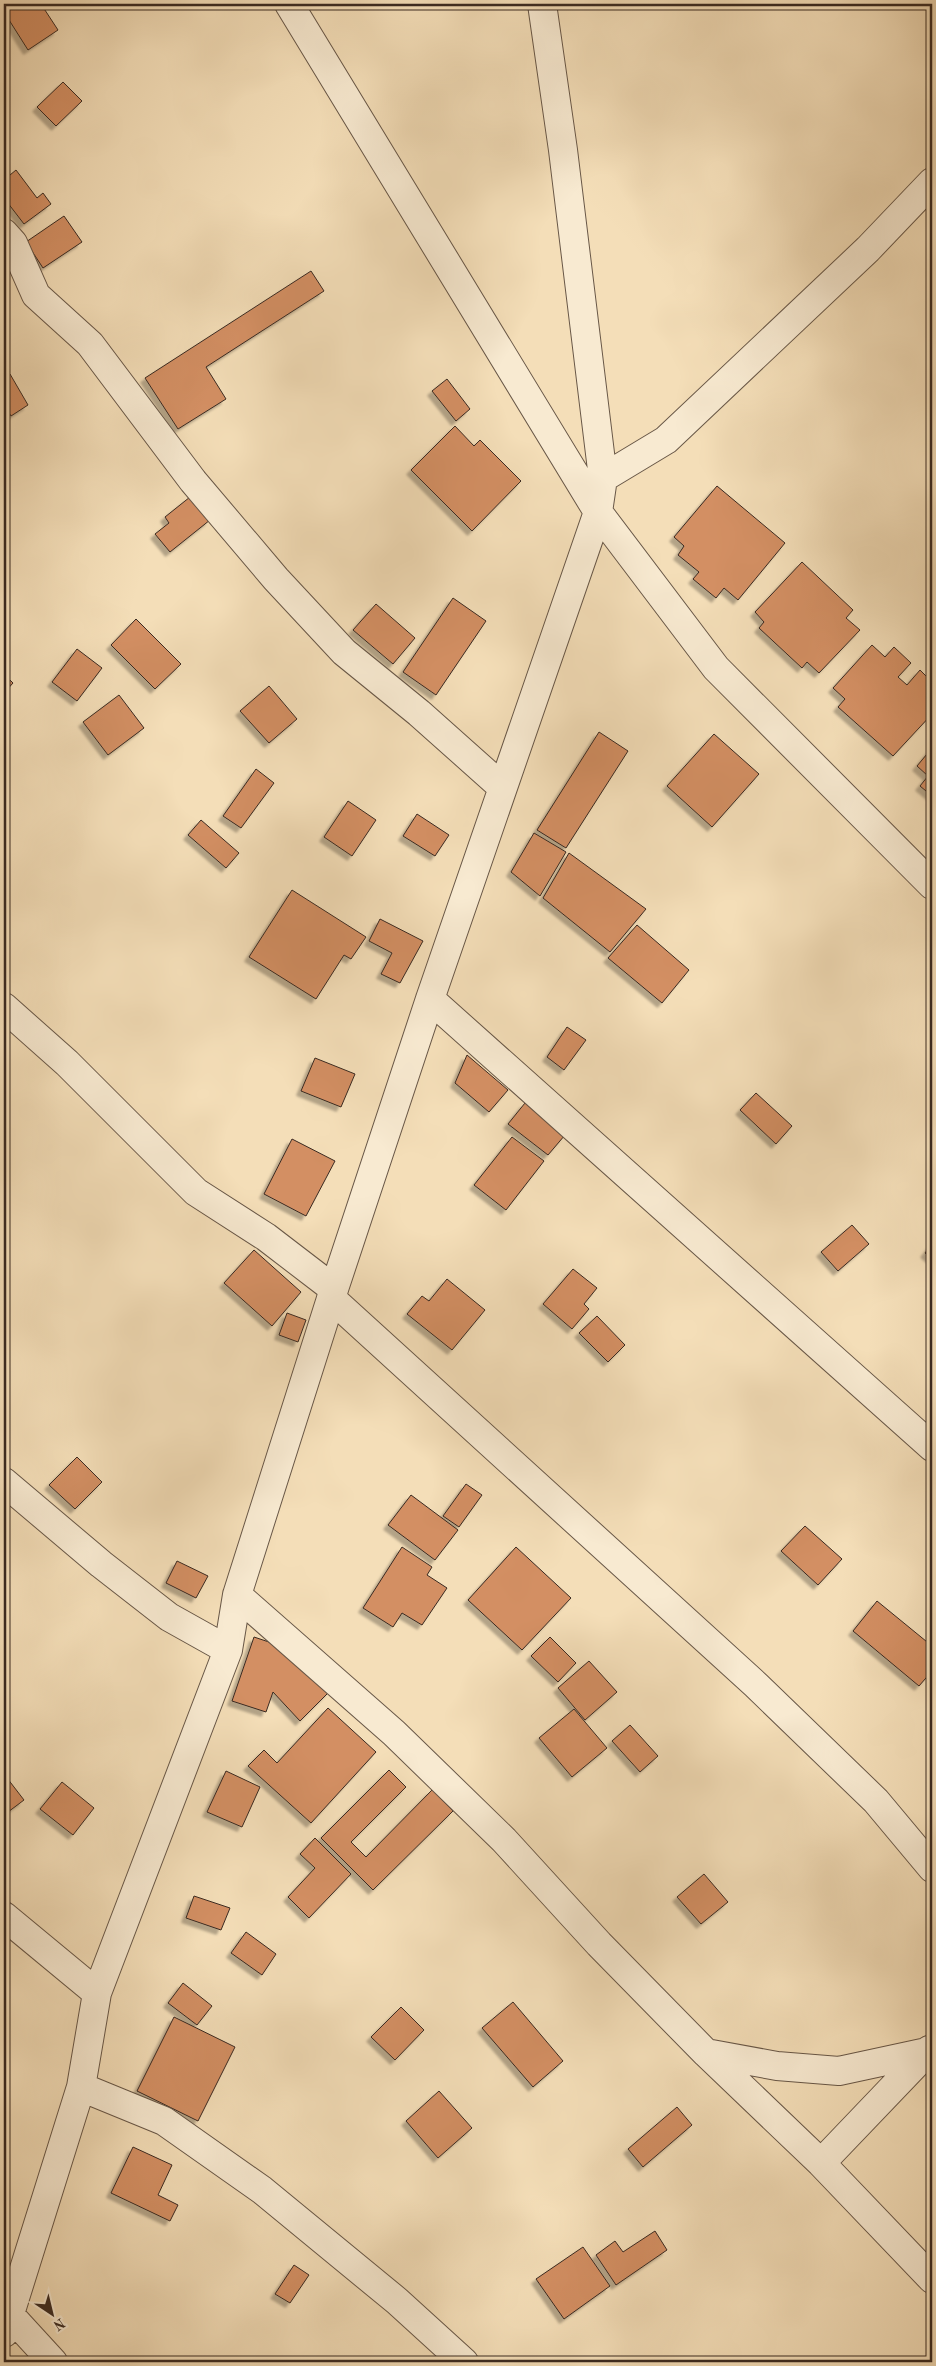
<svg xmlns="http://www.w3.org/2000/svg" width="936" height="2366" font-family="'Old Standard TT',serif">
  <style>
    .building { fill: #d38f64; stroke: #3a2a21; filter: url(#shadow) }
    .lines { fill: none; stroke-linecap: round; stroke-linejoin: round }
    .street-casing { stroke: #685747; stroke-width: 30 }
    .street { stroke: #f8ead1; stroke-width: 28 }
  </style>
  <defs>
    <filter id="shadow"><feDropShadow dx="-4.5" dy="4.5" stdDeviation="1" flood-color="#0004"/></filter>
  </defs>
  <rect width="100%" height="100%" fill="#f4deb8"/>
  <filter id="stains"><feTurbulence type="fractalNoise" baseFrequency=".004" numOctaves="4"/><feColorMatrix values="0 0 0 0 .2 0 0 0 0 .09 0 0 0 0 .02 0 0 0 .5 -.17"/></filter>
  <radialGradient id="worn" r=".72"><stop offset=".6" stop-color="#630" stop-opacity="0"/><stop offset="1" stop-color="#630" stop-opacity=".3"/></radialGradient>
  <path class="building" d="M8 4H41L58 30 28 50 4 12V6Z
    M63 82 82 101 56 126 37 107Z
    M16 170 37 198 43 193 51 204 24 224 4 198V180Z
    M64 216 82 242 43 268 26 242Z
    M311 271 324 291 206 367 226 399 178 429 145 378Z
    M10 374 28 405 11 416 4 404V378Z
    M447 379 470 409 456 421 432 391Z
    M455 426 474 446 480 440 521 481 472 531 411 470Z
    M717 486 785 543 738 600 724 588 716 598 693 579 699 572 678 555 684 546 674 537Z
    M190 497 210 520 170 552 155 534 169 523 165 517Z
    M802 562 853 610 846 618 860 630 819 673 807 662 802 668 759 628 764 622 755 612Z
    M453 598 486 621 436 695 403 672Z
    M376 604 415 638 393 664 353 630Z
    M136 619 181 664 155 689 111 645Z
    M872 645 885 657 894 647 911 663 898 677 907 685 920 670 932 682V688L926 694 932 700V714L893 756 838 707 845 699 833 688Z
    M77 649 102 668 77 701 52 682Z
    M4 674 13 683 4 693Z
    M269 686 297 719 269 743 240 711Z
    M119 695 144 728 108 755 83 722Z
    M599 732 628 751 566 848 537 830Z
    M714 734 759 774 712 827 667 786Z
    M932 748V796L920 786 928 776 917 766Z
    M256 769 274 783 241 828 223 816Z
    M348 801 376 820 352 856 324 837Z
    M417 814 449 835 435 856 403 836Z
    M201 820 239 853 226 868 188 835Z
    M534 833 566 852 540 896 511 872Z
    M569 853 646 909 610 952 543 898Z
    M292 890 366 937 351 959 344 955 316 999 249 957Z
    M380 919 423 941 400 983 381 974 392 953 369 941Z
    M637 925 689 970 662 1003 608 958Z
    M567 1027 586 1040 564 1070 547 1057Z
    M467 1055 508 1090 489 1112 455 1083Z
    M315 1058 355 1074 341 1107 301 1091Z
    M756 1093 792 1126 776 1144 740 1110Z
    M525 1103 565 1135 548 1155 508 1124Z
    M512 1137 544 1161 506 1210 474 1185Z
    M292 1139 335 1161 306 1216 264 1194Z
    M852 1225 869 1244 838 1271 821 1252Z
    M932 1244V1259L925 1253Z
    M254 1250 301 1292 272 1326 224 1283Z
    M573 1269 597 1288 584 1304 589 1309 572 1329 543 1304Z
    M447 1279 485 1310 452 1350 407 1314 422 1296 429 1301Z
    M287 1313 306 1320 298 1342 279 1335Z
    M597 1316 625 1345 608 1362 579 1333Z
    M77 1457 102 1482 75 1509 49 1485Z
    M466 1484 482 1495 459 1527 443 1516Z
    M411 1495 458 1530 435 1560 388 1525Z
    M805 1526 842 1559 818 1585 781 1551Z
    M402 1547 432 1567 427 1575 447 1588 422 1625 402 1613 393 1627 363 1608Z
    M516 1547 571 1598 522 1650 468 1600Z
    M177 1561 208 1576 196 1598 166 1583Z
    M877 1601 932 1646V1671L919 1686 853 1631Z
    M254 1637 287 1648 330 1691 300 1721 273 1692 266 1712 232 1701Z
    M550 1637 576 1663 558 1682 531 1656Z
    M589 1661 617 1692 585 1720 558 1688Z
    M4 1683 9 1689 4 1694Z
    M328 1708 376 1752 311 1823 248 1766 264 1750 277 1763Z
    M574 1709 607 1748 572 1777 539 1738Z
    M630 1725 658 1756 640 1772 612 1741Z
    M389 1770 406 1787 351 1842 366 1857 432 1790 453 1811 373 1890 321 1838Z
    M226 1771 260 1787 242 1827 207 1812Z
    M4 1774 24 1800 4 1815Z
    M62 1782 94 1808 73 1835 40 1809Z
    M315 1838 351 1874 309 1918 288 1897 315 1868 300 1854Z
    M704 1874 728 1902 701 1924 677 1897Z
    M194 1896 230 1908 221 1930 186 1918Z
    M246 1932 276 1954 262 1975 231 1953Z
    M183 1983 212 2006 197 2025 168 2003Z
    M513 2002 563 2061 533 2087 482 2028Z
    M401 2007 424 2030 395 2060 371 2037Z
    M174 2017 235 2047 198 2121 137 2091Z
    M439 2091 472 2128 438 2158 406 2121Z
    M677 2107 692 2125 643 2167 628 2149Z
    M133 2147 172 2165 158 2195 178 2205 170 2221 111 2193Z
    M655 2231 667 2250 616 2285 596 2255 615 2241 623 2252Z
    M583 2247 610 2286 564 2319 536 2279Z
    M294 2265 309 2275 290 2303 275 2294Z"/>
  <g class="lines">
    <g class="street-casing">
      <path id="street" d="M289 4 598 512 716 668 932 885
        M4 233 13 243 36 295 90 344 193 481 276 579 344 652 419 713 502 787
        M603 478 666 440 868 249 932 182
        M430 999 932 1447
        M4 1007 67 1063 196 1192 266 1237 326 1283 335 1286
        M331 1298 756 1685 876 1801 932 1868
        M4 1482 101 1564 169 1617 228 1650
        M237 1595 394 1733 504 1840 599 1944 706 2053 821 2163 932 2279
        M4 1916 97 1993
        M706 2053 777 2066 839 2071 927 2052
        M81 2087 164 2121 262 2190 397 2301 464 2362
        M821 2163 929 2050
        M9 2314 53 2362
        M4 2333 81 2087 97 1993 228 1650 237 1595 335 1286 430 999 598 512 603 478 563 150 542 4"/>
    </g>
    <use href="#street" class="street"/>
  </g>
  <rect width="936" height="2366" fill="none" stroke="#f4deb8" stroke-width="20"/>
  <rect x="5" y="5" width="926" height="2356" fill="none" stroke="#3a2a21" stroke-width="2.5"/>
  <rect x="10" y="10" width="916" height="2346" fill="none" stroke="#3a2a21"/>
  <g transform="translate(52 2314) rotate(145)" stroke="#f8ead1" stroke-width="4" paint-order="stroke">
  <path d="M0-4L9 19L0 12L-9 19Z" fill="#3a2a21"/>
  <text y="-8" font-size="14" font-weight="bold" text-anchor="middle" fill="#3a2a21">N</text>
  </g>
  <rect width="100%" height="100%" filter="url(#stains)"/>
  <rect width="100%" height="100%" fill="url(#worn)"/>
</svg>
